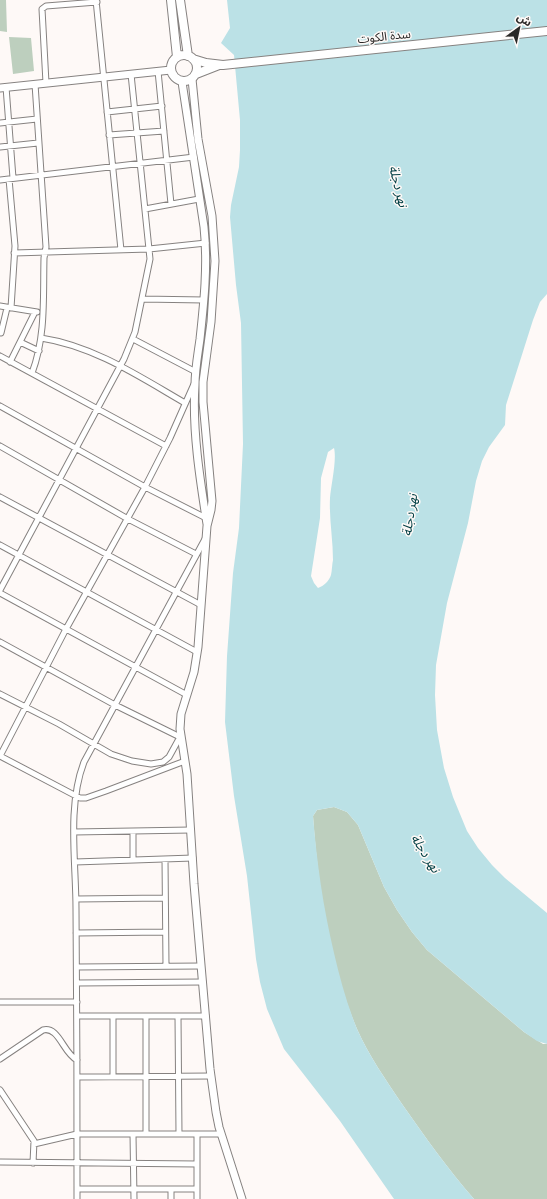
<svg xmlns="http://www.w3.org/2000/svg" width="547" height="1199" font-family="Lato,'Noto Sans Arabic',sans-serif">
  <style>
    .green { fill: #bdcfbe }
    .water { fill: #bbe1e6; fill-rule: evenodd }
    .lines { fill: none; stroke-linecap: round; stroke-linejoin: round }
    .minor-casing { stroke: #868280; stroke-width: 7 }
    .tertiary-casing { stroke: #868280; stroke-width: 9 }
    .secondary-casing { stroke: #868280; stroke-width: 9 }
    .primary-casing { stroke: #868280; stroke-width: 10 }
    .minor { stroke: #fff; stroke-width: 5 }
    .tertiary { stroke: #fff; stroke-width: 7 }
    .secondary { stroke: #fff; stroke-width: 7 }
    .primary { stroke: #fff; stroke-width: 8 }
    .labels { text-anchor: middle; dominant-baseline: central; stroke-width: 3; stroke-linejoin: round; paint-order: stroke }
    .street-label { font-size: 12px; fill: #2a2827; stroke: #fef9f7 }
    .water-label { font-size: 13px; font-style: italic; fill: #013e43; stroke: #fef9f7 }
  </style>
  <rect width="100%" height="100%" fill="#fef9f7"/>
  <path class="green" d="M0 0H6L7 32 0 31Z
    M9 37 31 38 34 71 13 74Z
    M334 807 347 812 358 825 384 887 397 910 412 932 427 950 524 1032 543 1044H547V1199H474C448 1169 425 1137 402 1104 386 1080 369 1056 357 1029 329 963 318 886 313 816L317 810Z"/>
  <path class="water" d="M227 0H547V294L540 302 533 320 506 405 505 425 489 447 482 461 476 481 468 523 447 603 436 665 435 695 437 730 444 768 453 797 467 831 478 848 492 865 505 878 547 913V1044L537 1041 524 1032 427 950 412 932 397 910 384 887 358 825 347 812 334 807 317 810 313 816C317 864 323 906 334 953 340 979 347 1004 357 1029 369 1056 386 1080 402 1104 425 1137 448 1169 474 1199H394L340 1121 284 1049 267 1009 260 982 256 959 247 876 234 796 225 722 227 656 233 573 239 528 243 444 241 323 236 285 230 217 231 205 239 167 240 150V120L234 55 221 43 230 28ZM334 448C337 460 331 485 330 498 329 519 333 539 333 560 332 564 332 571 331 575 329 581 324 586 318 588L314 583 311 576 320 518 321 478 328 452Z"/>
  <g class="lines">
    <g class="minor-casing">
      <path id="minor" d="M96 0 121 250
        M158 71 171 204
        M46 83 42 9 46 6 97 2
        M6 87 13 178
        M107 112 162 106
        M0 123 37 119
        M109 135 164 131
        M0 147 38 143
        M9 179 15 246 11 308
        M0 180 194 157
        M145 209 199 199
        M14 253 149 249 206 243
        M142 299 204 300
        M0 306 37 312
        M1 333 7 308
        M41 338C94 346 140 377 185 403
        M133 339 196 372
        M20 342 39 351
        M0 356 166 446
        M10 362 35 312
        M32 373C46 336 43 297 44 258L46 247 35 84
        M0 406 145 487 206 518
        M0 446 128 519 196 554
        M0 497 201 605
        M0 545 197 652
        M0 590 124 359 135 332 150 259 131 74
        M0 593 187 695
        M0 642 115 705 180 737 169 757 163 762 151 764 132 761 111 754 59 724 0 694
        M0 756 66 629 145 487 170 438 194 384
        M0 756 80 798H86L106 791 185 761
        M74 832 191 830
        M165 859 166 966
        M133 860V831
        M75 862 193 858
        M76 899 165 898
        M76 933 165 932
        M77 967 201 966
        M77 983 203 982
        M0 1002H77
        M77 1016H206
        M146 1016V1134
        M178 1016 179 1134
        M0 1059 43 1030C59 1026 63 1053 77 1060
        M113 1076V1016
        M77 1077 211 1076
        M0 1090 34 1141 33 1163
        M133 1134 134 1199
        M197 1134V1199
        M34 1144 77 1134H221
        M0 1162 197 1164
        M77 1189H197
        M77 1199C77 1102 77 1006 76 909 76 862 67 806 84 762L205 539
        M171 1199V1189"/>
    </g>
    <g class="tertiary-casing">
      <path id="tertiary" d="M0 88 171 70"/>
    </g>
    <g class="secondary-casing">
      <path id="secondary" d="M192 79 198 139 212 216 215 261 211 322 203 382V402L212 501 211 510 207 526 198 647 194 672 181 714 180 729 187 774 194 884 210 1069 216 1112 219 1127 242 1199
        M182 82 204 227C208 265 204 302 200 339 198 354 195 369 195 385 192 429 200 480 207 524"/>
    </g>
    <g class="primary-casing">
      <path id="primary" d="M171 0 177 57
        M180 0 188 56
        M171 68a13 13 0 1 1 26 0a13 13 0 1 1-26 0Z
        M193 59 206 63 223 65 547 31
        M196 74 219 65"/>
    </g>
    <use href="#minor" class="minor"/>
    <use href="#tertiary" class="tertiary"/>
    <use href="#secondary" class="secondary"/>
    <use href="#primary" class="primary"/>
  </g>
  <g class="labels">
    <g class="street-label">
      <text transform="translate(384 36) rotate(-6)">سدة الكوت</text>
    </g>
    <g class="water-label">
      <text transform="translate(399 186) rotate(76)">نهر دجلة</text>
      <text transform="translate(409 515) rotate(-81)">نهر دجلة</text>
      <text transform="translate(426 853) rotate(58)">نهر دجلة</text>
    </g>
  </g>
  <g transform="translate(519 28) rotate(33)" stroke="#fef9f7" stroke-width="3" paint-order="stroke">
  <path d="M0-3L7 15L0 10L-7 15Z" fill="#2a2827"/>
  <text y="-6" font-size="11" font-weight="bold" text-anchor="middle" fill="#2a2827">ش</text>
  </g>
</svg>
